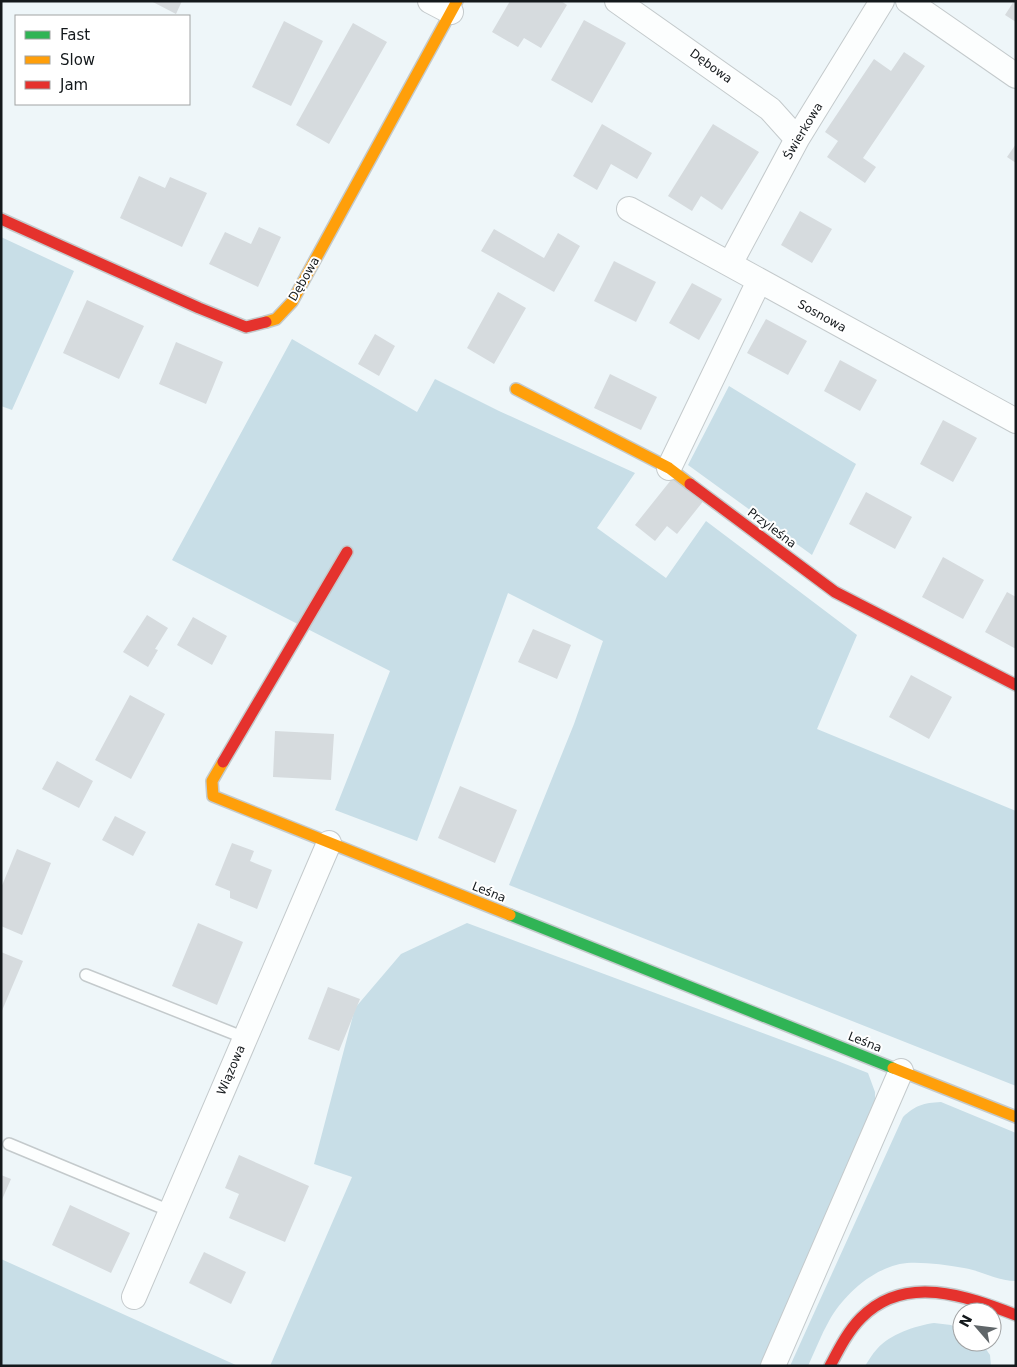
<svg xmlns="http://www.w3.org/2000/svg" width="1017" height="1367" font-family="'DejaVu Sans',sans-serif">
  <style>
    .green { fill: #c8dee7 }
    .building { fill: #d6dbde }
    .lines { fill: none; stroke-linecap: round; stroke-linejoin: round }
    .lane-casing { stroke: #c4cacc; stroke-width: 14 }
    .street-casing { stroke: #c4cacc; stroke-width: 26 }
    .fast-casing { stroke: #c4cacc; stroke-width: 14 }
    .slow-casing { stroke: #c4cacc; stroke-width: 14 }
    .jam-casing { stroke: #c4cacc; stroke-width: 14 }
    .lane { stroke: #fcfefe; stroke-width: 11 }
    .street { stroke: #fcfefe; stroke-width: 24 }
    .fast { stroke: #30b455; stroke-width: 11 }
    .slow { stroke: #ff9f0a; stroke-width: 11 }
    .jam { stroke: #e5322d; stroke-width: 11 }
    .labels { text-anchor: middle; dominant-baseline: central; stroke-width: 4; stroke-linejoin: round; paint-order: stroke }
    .street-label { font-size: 12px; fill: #14191c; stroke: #fff }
  </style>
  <rect width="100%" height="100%" fill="#eef6f9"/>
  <path class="green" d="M1 237 74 271 12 410 1 406Z
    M292 339 417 412 435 379 499 411 635 473 597 528 666 578 706 521 857 635 817 729 1016 811V1086L509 885 574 724 603 641 508 593 417 841 335 810 390 671 172 560Z
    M729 386 856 464 812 555 688 465Z
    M467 923 830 1058 868 1073 875 1092V1105L764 1366H270L352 1177 314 1164 355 1008 401 954Z
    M941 1102 1016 1133V1281C996 1281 983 1271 964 1268 945 1265 926 1262 907 1263 875 1266 844 1294 829 1321 821 1335 815 1351 808 1366H790L903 1117C916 1105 923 1103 941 1102Z
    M1 1259 238 1366H1Z
    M934 1323 951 1325 962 1331V1342H981L990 1355 991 1366H865C869 1360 872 1354 877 1349 890 1334 915 1326 934 1323Z"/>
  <path class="building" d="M151 1H182L176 14Z
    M510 1H561L567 5 541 48 524 38 518 47 492 32Z
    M1014 1H1016V22L1005 15Z
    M584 20 626 43 592 103 551 80Z
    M284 21 323 41 291 106 252 87Z
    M353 23 387 42 329 144 296 125Z
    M904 52 925 66 863 158 876 167 865 183 827 157 838 141 825 132 874 59 891 71Z
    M602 124 652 153 637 179 611 164 597 190 573 176Z
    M713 124 759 152 722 210 701 196 692 211 668 196Z
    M1016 144V163L1007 157Z
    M139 176 165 188 170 177 207 193 182 247 120 218Z
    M800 211 832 229 812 263 781 245Z
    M259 227 281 237 258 287 209 264 225 232 251 244Z
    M494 229 544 258 558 233 580 246 554 292 481 251Z
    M614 261 656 282 636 322 594 301Z
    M692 283 722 299 699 340 669 323Z
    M498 292 526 308 494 364 467 348Z
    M87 300 144 326 119 379 63 353Z
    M766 319 807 341 788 375 747 353Z
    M375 334 395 346 379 376 358 364Z
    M176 342 223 362 206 404 159 384Z
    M840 360 877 380 860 411 824 391Z
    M610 374 657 397 641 430 594 408Z
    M943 420 977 438 953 482 920 464Z
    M675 475 705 499 677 534 667 526 655 541 635 525Z
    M866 492 912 517 895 549 849 524Z
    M943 557 984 580 963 619 922 597Z
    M1007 592 1016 597V649L985 632Z
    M147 615 168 628 155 649 158 650 148 667 123 652Z
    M193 617 227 636 212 665 177 645Z
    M533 629 571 645 557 679 518 662Z
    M911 675 952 697 929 739 889 717Z
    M130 695 165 714 131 779 95 760Z
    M275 731 334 734 331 780 273 777Z
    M57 761 93 781 79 808 42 789Z
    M460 786 517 810 495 863 438 838Z
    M115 816 146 832 133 856 102 840Z
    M232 843 254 851 250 861 272 870 257 909 230 898V891L215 885Z
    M17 849 51 863 22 935 1 926V888Z
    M198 923 243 942 217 1005 172 986Z
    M1 952 23 961 1 1013Z
    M328 987 360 999 339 1051 308 1039Z
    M239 1155 309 1186 285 1242 229 1218 239 1194 225 1188Z
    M1 1175 11 1179 1 1202Z
    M70 1205 130 1233 111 1273 52 1245Z
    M204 1252 246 1272 231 1304 189 1283Z"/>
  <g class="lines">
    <g class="lane-casing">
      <path id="lane" d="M86 975 245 1038
        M9 1144 170 1211"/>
    </g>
    <g class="street-casing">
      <path id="street" d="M430 1 451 12
        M617 1 770 109 797 139
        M908 1 1016 76
        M629 209 1016 421
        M730 264 797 139 882 1
        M669 468 759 281
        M134 1297 329 843
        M773 1366 901 1071"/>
    </g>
    <g class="fast-casing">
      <path id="fast" d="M510 915 893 1068"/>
    </g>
    <g class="slow-casing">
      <path id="slow" d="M266 322 276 319 292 302 457 1
        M516 389 669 468 690 484
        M223 762 212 781 213 796 510 915
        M893 1068 1016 1117"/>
    </g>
    <g class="jam-casing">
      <path id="jam" d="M1 219 199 308 246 327 266 322
        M690 484 835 592 1016 685
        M223 762 347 552
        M830 1366C839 1349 848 1331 861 1318 905 1273 966 1296 1016 1315"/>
    </g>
    <use href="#lane" class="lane"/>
    <use href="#street" class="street"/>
    <use href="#fast" class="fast"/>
    <use href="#slow" class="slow"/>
    <use href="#jam" class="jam"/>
  </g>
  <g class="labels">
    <g class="street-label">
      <text transform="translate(711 66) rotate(36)">Dębowa</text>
      <text transform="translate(803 131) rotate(-59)">Świerkowa</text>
      <text transform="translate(304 279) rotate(-60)">Dębowa</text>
      <text transform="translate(822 316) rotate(29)">Sosnowa</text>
      <text transform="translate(772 528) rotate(37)">Przyleśna</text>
      <text transform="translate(489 892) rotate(22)">Leśna</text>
      <text transform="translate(865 1042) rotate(22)">Leśna</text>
      <text transform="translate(231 1070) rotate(-67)">Wiązowa</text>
    </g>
  </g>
  <rect width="1017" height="1367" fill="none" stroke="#14191c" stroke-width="5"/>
  <rect x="15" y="15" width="175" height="90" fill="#ffffff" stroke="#a1a3a4"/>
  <rect x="25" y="31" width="25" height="8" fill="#30b455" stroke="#a1a3a4"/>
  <text x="60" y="40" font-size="15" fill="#14191c">Fast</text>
  <rect x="25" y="56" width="25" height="8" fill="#ff9f0a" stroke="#a1a3a4"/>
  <text x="60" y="65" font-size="15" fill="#14191c">Slow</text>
  <rect x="25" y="81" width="25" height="8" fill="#e5322d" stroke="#a1a3a4"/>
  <text x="60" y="90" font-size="15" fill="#14191c">Jam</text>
  <g transform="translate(977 1327) rotate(298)"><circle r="24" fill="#ffffff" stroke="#a1a3a4"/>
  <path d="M0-4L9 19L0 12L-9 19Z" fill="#606669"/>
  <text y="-8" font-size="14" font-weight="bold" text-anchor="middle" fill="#14191c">N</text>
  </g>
</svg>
